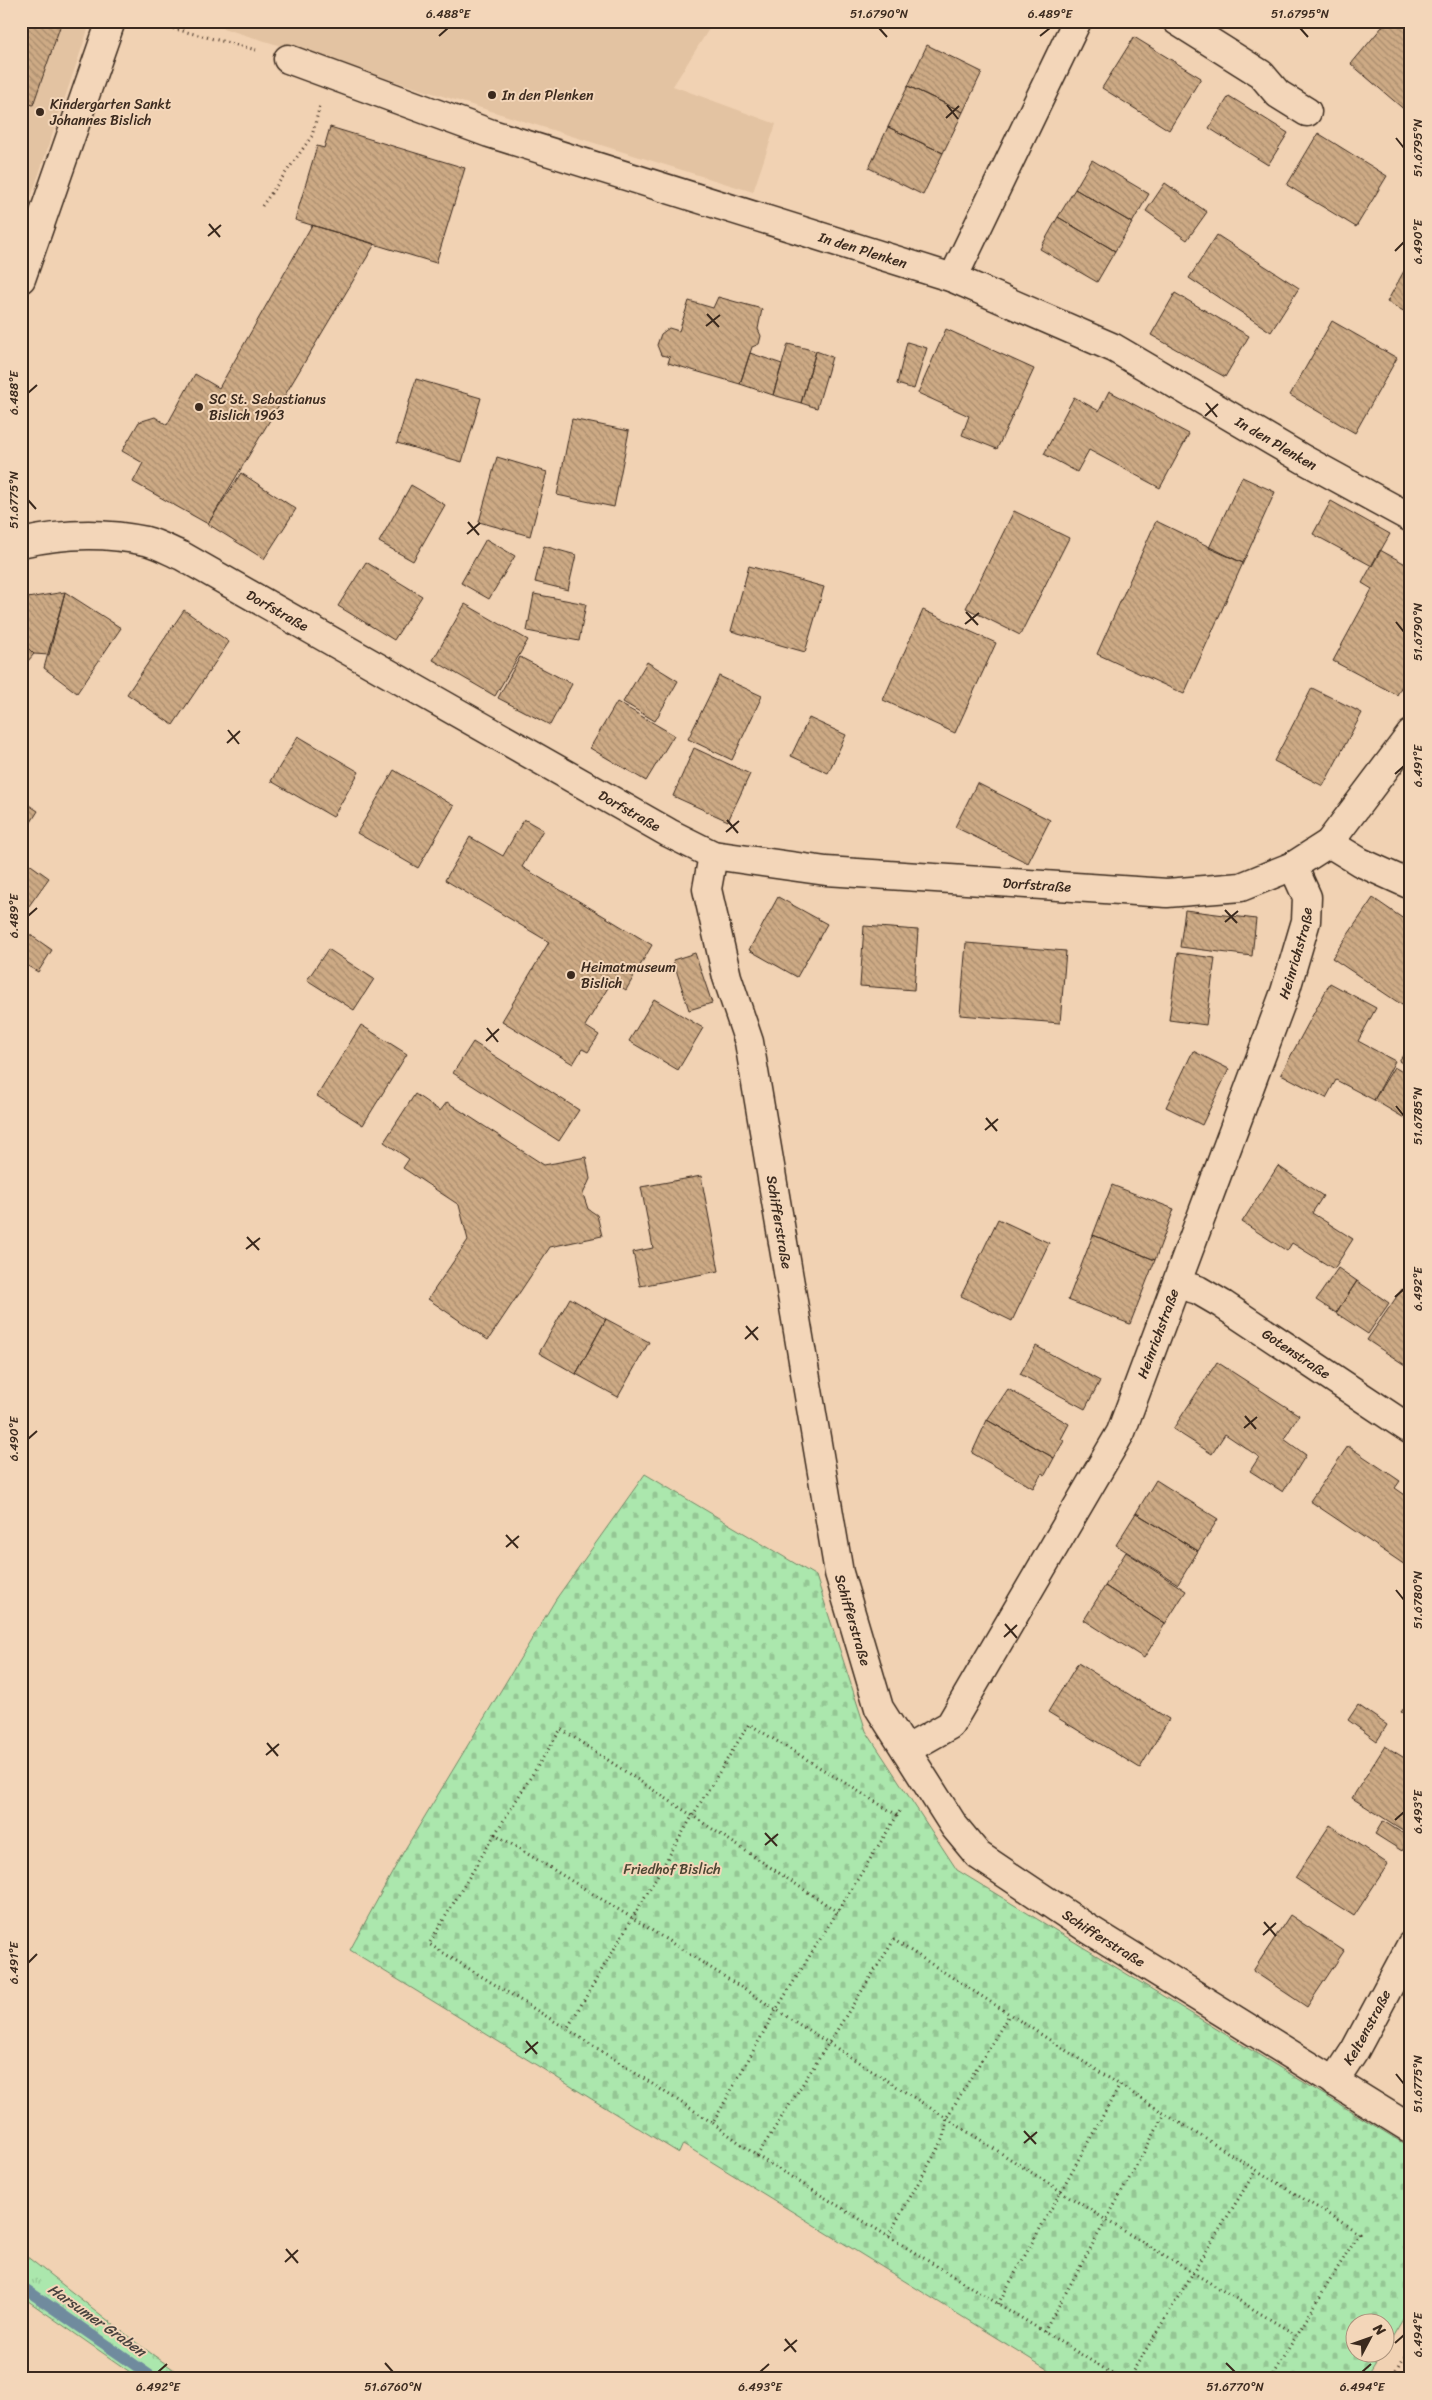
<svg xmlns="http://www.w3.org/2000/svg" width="1432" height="2400" font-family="Sriracha,sans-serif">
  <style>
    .built { fill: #e3c3a2 }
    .grass { fill: url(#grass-tufts); stroke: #738866 }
    .cemetery { fill: url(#cemetery-stones); stroke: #738866 }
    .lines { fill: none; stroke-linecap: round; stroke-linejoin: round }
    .stream { stroke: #708b9e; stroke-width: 11 }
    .building { fill: url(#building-back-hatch); stroke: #3b2a1e }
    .minor-casing { stroke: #3b2a1e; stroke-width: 31 }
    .major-casing { stroke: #3b2a1e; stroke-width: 31 }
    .path { stroke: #3b2a1e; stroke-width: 3; stroke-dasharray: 1 4; stroke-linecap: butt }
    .minor { stroke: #f3d6b9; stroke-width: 28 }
    .major { stroke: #f3d6b9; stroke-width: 28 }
    .ticks { fill: none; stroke: #3b2a1e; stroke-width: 2 }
    .poi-dot { fill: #3b2a1e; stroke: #f3d6b9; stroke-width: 2 }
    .labels { text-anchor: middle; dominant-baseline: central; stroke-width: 4; stroke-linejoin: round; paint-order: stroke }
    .poi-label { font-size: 14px; fill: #3b2a1e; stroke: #f3d6b9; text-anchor: start }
    .street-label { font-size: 14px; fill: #3b2a1e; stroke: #f3d6b9 }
    .park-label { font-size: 14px; fill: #4c4633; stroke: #f3d6b9 }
    .water-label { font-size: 15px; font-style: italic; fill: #48423e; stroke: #f3d6b9 }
    .neatline { fill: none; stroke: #3b2a1e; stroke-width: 2 }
    .ticks-label { font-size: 12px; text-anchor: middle; fill: #3b2a1e }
  </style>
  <defs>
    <pattern id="grass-tufts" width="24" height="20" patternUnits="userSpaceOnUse" patternTransform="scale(1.25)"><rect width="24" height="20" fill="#abe7ad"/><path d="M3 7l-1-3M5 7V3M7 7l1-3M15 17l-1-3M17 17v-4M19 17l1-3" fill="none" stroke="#94c694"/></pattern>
    <pattern id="cemetery-stones" width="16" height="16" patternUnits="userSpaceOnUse" patternTransform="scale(1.25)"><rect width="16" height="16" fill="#abe7ad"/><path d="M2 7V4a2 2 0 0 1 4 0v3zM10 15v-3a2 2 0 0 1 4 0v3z" fill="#94c694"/></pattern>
    <pattern id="building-back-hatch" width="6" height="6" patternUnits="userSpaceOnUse" patternTransform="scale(1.25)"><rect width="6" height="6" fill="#cdaa85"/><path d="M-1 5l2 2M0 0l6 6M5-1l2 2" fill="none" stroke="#a88b6c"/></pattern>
  </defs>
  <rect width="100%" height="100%" fill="#f1d2b3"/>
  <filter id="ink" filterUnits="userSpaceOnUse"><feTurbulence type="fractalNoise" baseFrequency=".02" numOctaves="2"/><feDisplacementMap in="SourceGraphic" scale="10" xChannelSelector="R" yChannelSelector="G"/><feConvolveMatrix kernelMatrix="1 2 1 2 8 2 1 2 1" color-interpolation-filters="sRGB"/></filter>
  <g filter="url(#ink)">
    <path class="built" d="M21 21H91L29 203 21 206Z
      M200 21H714L673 86 776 124 753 192Z"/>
    <path class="grass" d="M21 2252 138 2344 187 2379H140L21 2296Z"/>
    <path class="cemetery" d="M645 1474 816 1576 866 1731 957 1870 1411 2148V2306L1385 2349 1384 2322H1354V2352L1382 2353 1366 2379H1063L683 2144 679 2153 350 1950 404 1851 556 1599Z"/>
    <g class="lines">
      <path class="stream" d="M21 2286 155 2379"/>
    </g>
    <path class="building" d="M21 21H62L33 105 21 101Z
      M1387 21H1411V108L1407 112 1351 64Z
      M1134 37 1201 78 1169 130 1102 88Z
      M927 45 982 72 963 112 908 86Z
      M908 86 963 112 943 153 888 127Z
      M1229 96 1288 133 1268 165 1209 128Z
      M330 127 465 168 436 263 295 220 317 146 324 148Z
      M888 127 943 153 923 195 869 168Z
      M1318 133 1387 176 1356 227 1287 185Z
      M1092 160 1149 194 1132 223 1075 189Z
      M1165 183 1207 212 1187 240 1146 211Z
      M1075 189 1132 223 1115 251 1058 217Z
      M1058 217 1115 251 1097 282 1040 249Z
      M312 225 375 244 208 524 133 482 143 463 122 451 139 422 155 417 167 425 195 374 219 388Z
      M1217 235 1299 288 1271 332 1189 278Z
      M1404 271 1411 275V315L1387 302Z
      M1175 293 1249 336 1225 377 1151 335Z
      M718 297 762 309 758 329 761 336 759 344 752 347 740 384 668 363 670 357 661 355 657 345 661 334 669 328 679 331 689 301 713 308Z
      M1332 321 1397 358 1355 433 1290 395Z
      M946 329 1034 369 997 449 962 435 969 416 918 393Z
      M907 342 927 348 914 389 897 384Z
      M788 344 816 351 801 403 773 395Z
      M816 351 832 357 817 408 801 403Z
      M750 353 782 364 773 395 740 384Z
      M416 379 481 398 462 462 397 443Z
      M1109 391 1189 434 1160 488 1089 450 1077 472 1044 454 1074 397 1099 411Z
      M572 419 629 431 614 507 557 495Z
      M497 457 547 472 530 536 479 522Z
      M241 473 296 509 264 559 208 524Z
      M1242 477 1275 492 1243 563 1209 548Z
      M411 485 445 505 413 561 379 542Z
      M1331 501 1390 534 1372 566 1313 534Z
      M1014 511 1069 538 1020 635 966 608Z
      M1156 521 1243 563 1184 694 1097 654Z
      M486 539 515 556 489 599 461 583Z
      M544 546 576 555 568 590 535 582Z
      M1380 550 1411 567V669L1397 695 1333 661 1372 589 1362 583Z
      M366 562 422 596 394 640 338 606Z
      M749 566 824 587 805 652 731 631Z
      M65 592 49 655 34 654 21 641V599Z
      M65 592 121 628 77 693 44 668Z
      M534 594 586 604 579 641 527 631Z
      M465 604 528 640 495 696 433 660Z
      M184 610 229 642 173 725 127 694Z
      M923 610 996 643 955 733 883 700Z
      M21 641 34 654 21 669Z
      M520 657 572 684 550 725 498 698Z
      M647 662 678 681 655 721 623 702Z
      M719 676 762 696 732 760 688 739Z
      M1312 688 1362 713 1323 786 1274 761Z
      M617 702 674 735 646 781 590 748Z
      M809 718 846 735 828 773 791 756Z
      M298 736 359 772 333 817 271 781Z
      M694 748 750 774 728 821 673 796Z
      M394 770 454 806 418 868 357 833Z
      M977 783 1050 820 1028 863 955 827Z
      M21 800 38 811 21 838Z
      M524 819 543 830 522 867 652 945 626 990 612 981 585 1026 599 1035 588 1052 582 1049 573 1064 502 1021 549 942 445 880 470 837 503 856Z
      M21 858 49 878 26 910 21 907Z
      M778 897 827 924 797 977 749 950Z
      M1373 898 1411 924V1011L1332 958Z
      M1185 910 1256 919 1252 956 1180 947Z
      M864 926 918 930 914 990 860 986Z
      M29 934 52 950 38 972 21 962V946Z
      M966 943 1066 951 1060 1023 960 1015Z
      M328 949 374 979 354 1010 307 980Z
      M695 953 712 1003 689 1010 673 960Z
      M1178 953 1215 958 1206 1025 1169 1020Z
      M1330 983 1376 1008 1358 1041 1395 1061 1374 1100 1336 1080 1326 1098 1281 1074Z
      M654 999 703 1028 678 1070 629 1041Z
      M361 1025 407 1054 363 1125 317 1096Z
      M473 1042 579 1110 559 1141 453 1073Z
      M1411 1044V1069L1399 1061Z
      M1193 1051 1229 1069 1202 1125 1166 1107Z
      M1394 1067 1411 1077V1122L1374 1100Z
      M415 1094 440 1111 447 1102 544 1165 586 1157 590 1179 583 1194 588 1209 597 1215 602 1236 550 1247 488 1340 428 1299 468 1240 459 1205 403 1168 409 1159 384 1142Z
      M1278 1166 1323 1196 1312 1213 1353 1239 1334 1269 1292 1243 1287 1251 1242 1222Z
      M701 1176 719 1271 640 1286 633 1252 653 1248 641 1187Z
      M1112 1185 1174 1209 1155 1260 1093 1235Z
      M998 1219 1049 1243 1012 1321 961 1296Z
      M1093 1235 1155 1260 1130 1324 1068 1300Z
      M1338 1268 1357 1281 1336 1313 1316 1300Z
      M1357 1281 1389 1303 1368 1334 1336 1313Z
      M1402 1289 1411 1295V1369L1367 1340Z
      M570 1298 606 1319 576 1374 539 1353Z
      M606 1319 649 1342 618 1397 576 1374Z
      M1036 1346 1100 1381 1085 1409 1020 1374Z
      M1217 1362 1299 1415 1284 1439 1306 1455 1283 1492 1250 1471 1259 1457 1225 1434 1212 1454 1173 1429Z
      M1008 1389 1069 1424 1061 1439 1064 1441 1054 1458 987 1420Z
      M987 1420 1054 1458 1045 1475 1042 1473 1033 1488 972 1453Z
      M1348 1446 1400 1481 1395 1488 1411 1499V1569L1310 1501Z
      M1156 1480 1218 1519 1198 1551 1136 1513Z
      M1136 1513 1198 1551 1178 1584 1116 1545Z
      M1126 1552 1186 1591 1165 1624 1105 1586Z
      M1105 1586 1165 1624 1144 1658 1084 1620Z
      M1078 1663 1169 1719 1140 1768 1048 1712Z
      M1411 1699V1718L1401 1712Z
      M1358 1705 1387 1725 1377 1741 1348 1720Z
      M1385 1746 1411 1762V1824L1406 1832 1352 1798Z
      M1383 1821 1410 1838 1402 1851 1375 1834Z
      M1330 1825 1388 1864 1354 1916 1295 1878Z
      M1290 1915 1344 1951 1307 2007 1253 1971Z"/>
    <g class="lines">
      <g class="minor-casing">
        <g id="minor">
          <path id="s1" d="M1077 21 953 278 1114 348 1303 459 1411 518"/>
          <path d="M1177 21 1261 74 1278 94 1307 112"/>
          <path id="s2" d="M288 59 489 133 953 278"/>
          <path d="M21 279 111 21"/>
          <path d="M1329 843 1360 862 1411 885"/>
          <path id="s3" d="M713 855 707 889 727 977 749 1042 839 1573 879 1708 954 1826 978 1855 1087 1928 1411 2129"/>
          <path id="s4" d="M1178 1284 1198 1290 1222 1304 1411 1430"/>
          <path id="s5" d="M906 1750 950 1725 1121 1432 1285 992 1306 921 1307 897 1293 866"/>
          <path id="s6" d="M1334 2082 1355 2050 1411 1945"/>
        </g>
      </g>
      <g class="major-casing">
        <g id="major">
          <path id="s7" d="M21 543C63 533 104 532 146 541 158 544 170 551 182 556L669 833 713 855 826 871 1167 893 1241 887 1293 866 1329 843 1411 734"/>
        </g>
      </g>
      <path class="path" d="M144 21 256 50
        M262 206 312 136 320 105
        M897 1815 749 1724 693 1815 567 2029 713 2123 776 2010 902 1808
        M495 1834 429 1944 567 2029
        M838 1912 561 1729 495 1834 634 1919 1106 2220 1296 2335
        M713 2123 757 2156 1121 2379
        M757 2156 894 1940 1165 2114 1359 2233 1270 2379
        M888 2236 944 2138 947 2117 1009 2015
        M998 2304 1120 2085
        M1044 2332 1165 2114
        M1128 2379 1256 2170
        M1392 2379 1411 2345"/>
      <use href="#minor" class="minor"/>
      <use href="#major" class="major"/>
    </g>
  </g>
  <path class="ticks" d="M879 28 887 37M1300 28 1308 37M439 36 448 28M1040 36 1050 28M947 105 958 119M946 118 959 106M1396 138 1404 148M209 224 220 237M208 236 221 225M1395 251 1404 242M707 314 719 327M706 326 720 315M28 393 37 385M1206 403 1217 417M1205 416 1218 404M28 500 36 509M468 522 479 535M467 534 480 523M966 612 978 625M1396 622 1404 632M965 624 979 613M228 730 239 744M227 743 240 731M1395 774 1404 766M727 820 738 833M726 832 739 821M1225 910 1237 923M28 916 37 908M1225 922 1238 911M487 1028 498 1042M486 1041 499 1029M1396 1106 1404 1116M986 1118 997 1131M985 1130 998 1119M247 1237 259 1250M246 1249 260 1238M1395 1297 1404 1289M746 1326 758 1340M745 1339 758 1327M1245 1416 1256 1429M1244 1428 1257 1417M28 1439 37 1431M506 1535 518 1548M506 1547 519 1536M1396 1590 1404 1600M1005 1624 1017 1638M1004 1637 1017 1625M267 1743 278 1756M266 1755 279 1744M1395 1820 1404 1812M765 1833 777 1846M765 1845 778 1834M1264 1922 1276 1936M1263 1935 1276 1923M28 1963 37 1954M526 2041 537 2054M525 2053 538 2042M1396 2074 1404 2084M1024 2131 1036 2144M1024 2143 1037 2132M286 2249 298 2263M285 2262 298 2250M785 2339 796 2352M1395 2343 1404 2335M784 2351 797 2340M385 2363 393 2372M1226 2363 1235 2372M158 2372 167 2364M760 2372 769 2364M1362 2372 1371 2364"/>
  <g class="poi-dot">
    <circle cx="492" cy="95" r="5"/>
    <circle cx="40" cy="112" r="5"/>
    <circle cx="199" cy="407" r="5"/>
    <circle cx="571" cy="975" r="5"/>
  </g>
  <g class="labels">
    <g class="poi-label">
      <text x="502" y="95">In den Plenken</text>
      <text x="50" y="104">Kindergarten Sankt<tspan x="50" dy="16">Johannes Bislich</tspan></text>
      <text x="209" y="399">SC St. Sebastianus<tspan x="209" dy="16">Bislich 1963</tspan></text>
      <text x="581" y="967">Heimatmuseum<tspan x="581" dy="16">Bislich</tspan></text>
    </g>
    <g class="street-label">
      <text stroke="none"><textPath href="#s2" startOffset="606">In den Plenken</textPath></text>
      <text stroke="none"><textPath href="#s1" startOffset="649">In den Plenken</textPath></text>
      <text stroke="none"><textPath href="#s7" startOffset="275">Dorfstraße</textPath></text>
      <text stroke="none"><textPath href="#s7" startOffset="680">Dorfstraße</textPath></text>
      <text stroke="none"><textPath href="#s7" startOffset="1100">Dorfstraße</textPath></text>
      <text stroke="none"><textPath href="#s5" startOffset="900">Heinrichstraße</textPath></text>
      <text stroke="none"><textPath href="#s3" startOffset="376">Schifferstraße</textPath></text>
      <text stroke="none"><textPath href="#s5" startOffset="495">Heinrichstraße</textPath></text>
      <text stroke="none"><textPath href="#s4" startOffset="138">Gotenstraße</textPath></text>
      <text stroke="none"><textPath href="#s3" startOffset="781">Schifferstraße</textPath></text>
      <text stroke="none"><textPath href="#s3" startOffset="1201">Schifferstraße</textPath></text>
      <text stroke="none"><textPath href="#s6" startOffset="64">Keltenstraße</textPath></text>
    </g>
    <g class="park-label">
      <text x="672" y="1869">Friedhof Bislich</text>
    </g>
    <g class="water-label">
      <text transform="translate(97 2320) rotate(35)">Harsumer Graben</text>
    </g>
  </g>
  <rect width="1432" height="2400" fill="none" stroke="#f3d6b9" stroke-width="55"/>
  <g transform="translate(1370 2338) rotate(49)"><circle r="24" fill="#f3d6b9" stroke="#a9917b"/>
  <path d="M0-4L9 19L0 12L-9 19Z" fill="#3b2a1e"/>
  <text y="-8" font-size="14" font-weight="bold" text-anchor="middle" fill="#3b2a1e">N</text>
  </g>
  <rect x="28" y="28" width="1376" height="2344" class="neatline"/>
  <g class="ticks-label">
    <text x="448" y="18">6.488°E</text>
    <text x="879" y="18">51.6790°N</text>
    <text x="1050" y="18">6.489°E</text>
    <text x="1300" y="18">51.6795°N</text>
    <text transform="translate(1418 148) rotate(-90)" y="4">51.6795°N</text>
    <text transform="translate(1418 242) rotate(-90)" y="4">6.490°E</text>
    <text transform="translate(14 393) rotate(-90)" y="4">6.488°E</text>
    <text transform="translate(14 500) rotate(-90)" y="4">51.6775°N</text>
    <text transform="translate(1418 632) rotate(-90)" y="4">51.6790°N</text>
    <text transform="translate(1418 766) rotate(-90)" y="4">6.491°E</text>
    <text transform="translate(14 916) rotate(-90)" y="4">6.489°E</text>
    <text transform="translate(1418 1116) rotate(-90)" y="4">51.6785°N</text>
    <text transform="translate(1418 1289) rotate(-90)" y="4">6.492°E</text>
    <text transform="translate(14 1439) rotate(-90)" y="4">6.490°E</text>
    <text transform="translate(1418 1600) rotate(-90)" y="4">51.6780°N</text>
    <text transform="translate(1418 1812) rotate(-90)" y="4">6.493°E</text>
    <text transform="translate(14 1963) rotate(-90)" y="4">6.491°E</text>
    <text transform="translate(1418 2084) rotate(-90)" y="4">51.6775°N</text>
    <text transform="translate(1418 2335) rotate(-90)" y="4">6.494°E</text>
    <text x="158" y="2391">6.492°E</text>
    <text x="393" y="2391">51.6760°N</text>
    <text x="760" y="2391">6.493°E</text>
    <text x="1235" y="2391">51.6770°N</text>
    <text x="1362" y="2391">6.494°E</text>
  </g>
</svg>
